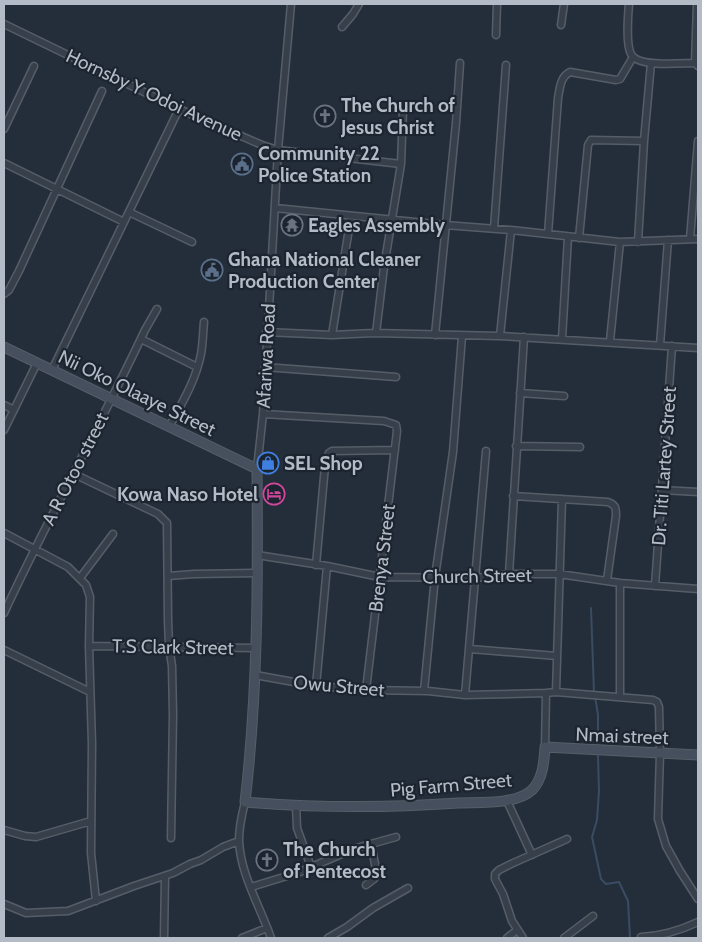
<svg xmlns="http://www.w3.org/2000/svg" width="702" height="942" font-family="Cabin,sans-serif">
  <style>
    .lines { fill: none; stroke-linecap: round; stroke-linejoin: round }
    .stream { stroke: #3a4c62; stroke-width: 2 }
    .street-casing { stroke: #555e68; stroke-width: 9 }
    .secondary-casing { stroke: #555e68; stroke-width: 11 }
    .street { stroke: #37404a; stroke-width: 6 }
    .secondary { stroke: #454f5d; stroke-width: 9 }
    .labels { text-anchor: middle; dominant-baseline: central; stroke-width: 4.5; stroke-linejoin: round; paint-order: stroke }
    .street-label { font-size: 19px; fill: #b2bbc6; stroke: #1c252f }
    .poi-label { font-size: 19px; font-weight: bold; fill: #b2bbc6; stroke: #1c252f; text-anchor: start }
  </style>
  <rect width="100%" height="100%" fill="#242e3a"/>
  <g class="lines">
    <path class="stream" d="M591 608 594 693
      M595 696 598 715V746
      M598 756 599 791 597 820 592 837 601 879 606 884 619 882 628 901 630 938"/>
    <g class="street-casing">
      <path id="street" d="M629 4C628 15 626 45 631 54 638 68 681 63 695 63
        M697 4 695 63 698 66
        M4 24 179 109 262 145 278 150 401 164 384 267 376 333
        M561 25 564 4
        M342 27 353 14 359 4
        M496 35 497 4
        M4 129 34 66
        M4 163 124 222
        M401 164 403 110
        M275 208 445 225 511 230 620 242 698 239
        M129 212 192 242
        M494 228 506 65
        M548 234 558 98C560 88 560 77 570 72L616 80 620 79 633 57
        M579 238 588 145 591 140 644 141
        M690 239 698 141
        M638 242 644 141 651 63
        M4 294 9 290 19 271 102 91
        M266 332 332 335 374 333 500 336 698 348
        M332 335 351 216
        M435 335 456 123 460 63
        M500 336 511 230
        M141 339 197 367
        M562 339 568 237
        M610 341 620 242
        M660 345 668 240
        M265 367 396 377
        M52 370 179 109
        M520 393 564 396
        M4 405 14 410
        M263 414 384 421 396 425 397 431 366 690
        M169 427C182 403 196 380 201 354 203 343 203 332 204 322
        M4 430 37 363
        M516 446 580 447
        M257 469 263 414 278 150 291 4
        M74 474 158 514 167 523 168 620 169 646 172 666 173 715 171 838
        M662 490 698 492
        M513 496 608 502C616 505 616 508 616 516L607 580
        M4 533 68 567 86 585 90 597 89 646 92 744 91 853 96 901
        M257 555 327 566 380 577 476 578 509 574H559L620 583 698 589
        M316 565 325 466 329 453 332 451 395 450
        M509 574 524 337
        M168 576 194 574 257 573
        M80 578 113 534
        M655 586 672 346
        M4 613C48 518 100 426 145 330L157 309
        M89 646 256 648
        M470 649 557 656
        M4 650 90 692
        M255 675 316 686 366 690 428 691 465 695 546 693 545 747
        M316 686 327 566
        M424 691 435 577 453 452 462 336
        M556 692 562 499
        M546 693 556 692 653 700 657 702 659 707 660 753 658 819 666 846 680 871 698 899
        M465 695 486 451
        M620 696V583
        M507 801 532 855
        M245 802C242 814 239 827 239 840 240 874 260 906 271 938
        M296 805 297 828 311 867
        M4 830 25 836 36 837 91 821
        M366 885 374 879 377 874 371 844
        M251 887 300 872 353 849 396 837
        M4 904 26 913 68 911 134 886 173 873 190 864 201 860 223 847 239 841
        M641 937C662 936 679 931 698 922
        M164 938 165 876
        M242 938 267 928
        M328 938 347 927 373 908 408 888
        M507 938 517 930
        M523 938 512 921 503 894 495 879V874L499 870 511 864 567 839
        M564 938 593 916"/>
    </g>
    <g class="secondary-casing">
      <path id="secondary" d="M4 347 257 469C258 580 258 691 245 802 317 808 387 808 458 803 479 802 516 805 532 790 543 779 544 762 545 747L698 755"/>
    </g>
    <use href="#street" class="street"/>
    <use href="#secondary" class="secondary"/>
  </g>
  <defs>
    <g id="church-ring" transform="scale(1.125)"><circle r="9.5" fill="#1c252f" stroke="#6b7280" stroke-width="1.5"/><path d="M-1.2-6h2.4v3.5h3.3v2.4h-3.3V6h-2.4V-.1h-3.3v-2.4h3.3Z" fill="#6b7280"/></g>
    <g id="civic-ring" transform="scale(1.125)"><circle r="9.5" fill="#1c252f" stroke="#5c6f8a" stroke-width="1.5"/><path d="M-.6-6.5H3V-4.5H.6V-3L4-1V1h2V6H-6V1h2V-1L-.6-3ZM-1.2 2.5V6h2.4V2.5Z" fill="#5c6f8a"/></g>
    <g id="temple-ring" transform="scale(1.125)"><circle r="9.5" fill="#1c252f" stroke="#6b7280" stroke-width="1.5"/><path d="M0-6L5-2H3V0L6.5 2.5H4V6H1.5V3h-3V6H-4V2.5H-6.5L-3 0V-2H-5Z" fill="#6b7280"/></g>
    <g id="shop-ring" transform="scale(1.125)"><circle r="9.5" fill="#1c252f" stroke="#3f7fe0" stroke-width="1.5"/><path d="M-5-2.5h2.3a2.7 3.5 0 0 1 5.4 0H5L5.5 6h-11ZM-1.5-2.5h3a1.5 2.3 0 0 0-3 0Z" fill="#3f7fe0"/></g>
    <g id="hotel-ring" transform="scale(1.125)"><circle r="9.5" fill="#1c252f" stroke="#d1479c" stroke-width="1.5"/><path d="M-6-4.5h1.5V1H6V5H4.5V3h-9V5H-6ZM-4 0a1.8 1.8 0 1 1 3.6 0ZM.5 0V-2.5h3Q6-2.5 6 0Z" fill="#d1479c"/></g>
  </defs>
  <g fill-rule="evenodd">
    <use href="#church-ring" x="325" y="116"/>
    <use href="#civic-ring" x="242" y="164"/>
    <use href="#temple-ring" x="292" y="225"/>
    <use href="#civic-ring" x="212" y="270"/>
    <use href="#shop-ring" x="268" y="463"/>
    <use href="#hotel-ring" x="274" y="494"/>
    <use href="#church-ring" x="267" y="860"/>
  </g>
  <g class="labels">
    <g class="street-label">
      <text transform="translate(154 95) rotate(25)">Hornsby Y Odoi Avenue</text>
      <text transform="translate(266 356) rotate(-87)">Afariwa Road</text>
      <text transform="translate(137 393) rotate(26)">Nii Oko Olaaye Street</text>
      <text transform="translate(664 466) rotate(-86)">Dr. Titi Lartey Street</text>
      <text transform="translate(75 469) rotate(-63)">A R Otoo street</text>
      <text transform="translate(382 558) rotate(-83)">Brenya Street</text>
      <text transform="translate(477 576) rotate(-1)">Church Street</text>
      <text transform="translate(173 647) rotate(1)">T.S Clark Street</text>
      <text transform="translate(339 686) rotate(5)">Owu Street</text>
      <text transform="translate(622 736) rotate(2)">Nmai street</text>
      <text transform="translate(451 785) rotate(-5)">Pig Farm Street</text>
    </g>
    <g class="poi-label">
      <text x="341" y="105">The Church of<tspan x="341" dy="22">Jesus Christ</tspan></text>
      <text x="258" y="153">Community 22<tspan x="258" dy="22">Police Station</tspan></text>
      <text x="308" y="225">Eagles Assembly</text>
      <text x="228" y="259">Ghana National Cleaner<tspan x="228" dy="22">Production Center</tspan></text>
      <text x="284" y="463">SEL Shop</text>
      <text x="258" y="494" text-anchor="end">Kowa Naso Hotel</text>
      <text x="283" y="849">The Church<tspan x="283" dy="22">of Pentecost</tspan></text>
    </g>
  </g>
  <rect width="702" height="942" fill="none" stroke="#b2bbc6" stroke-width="10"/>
</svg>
